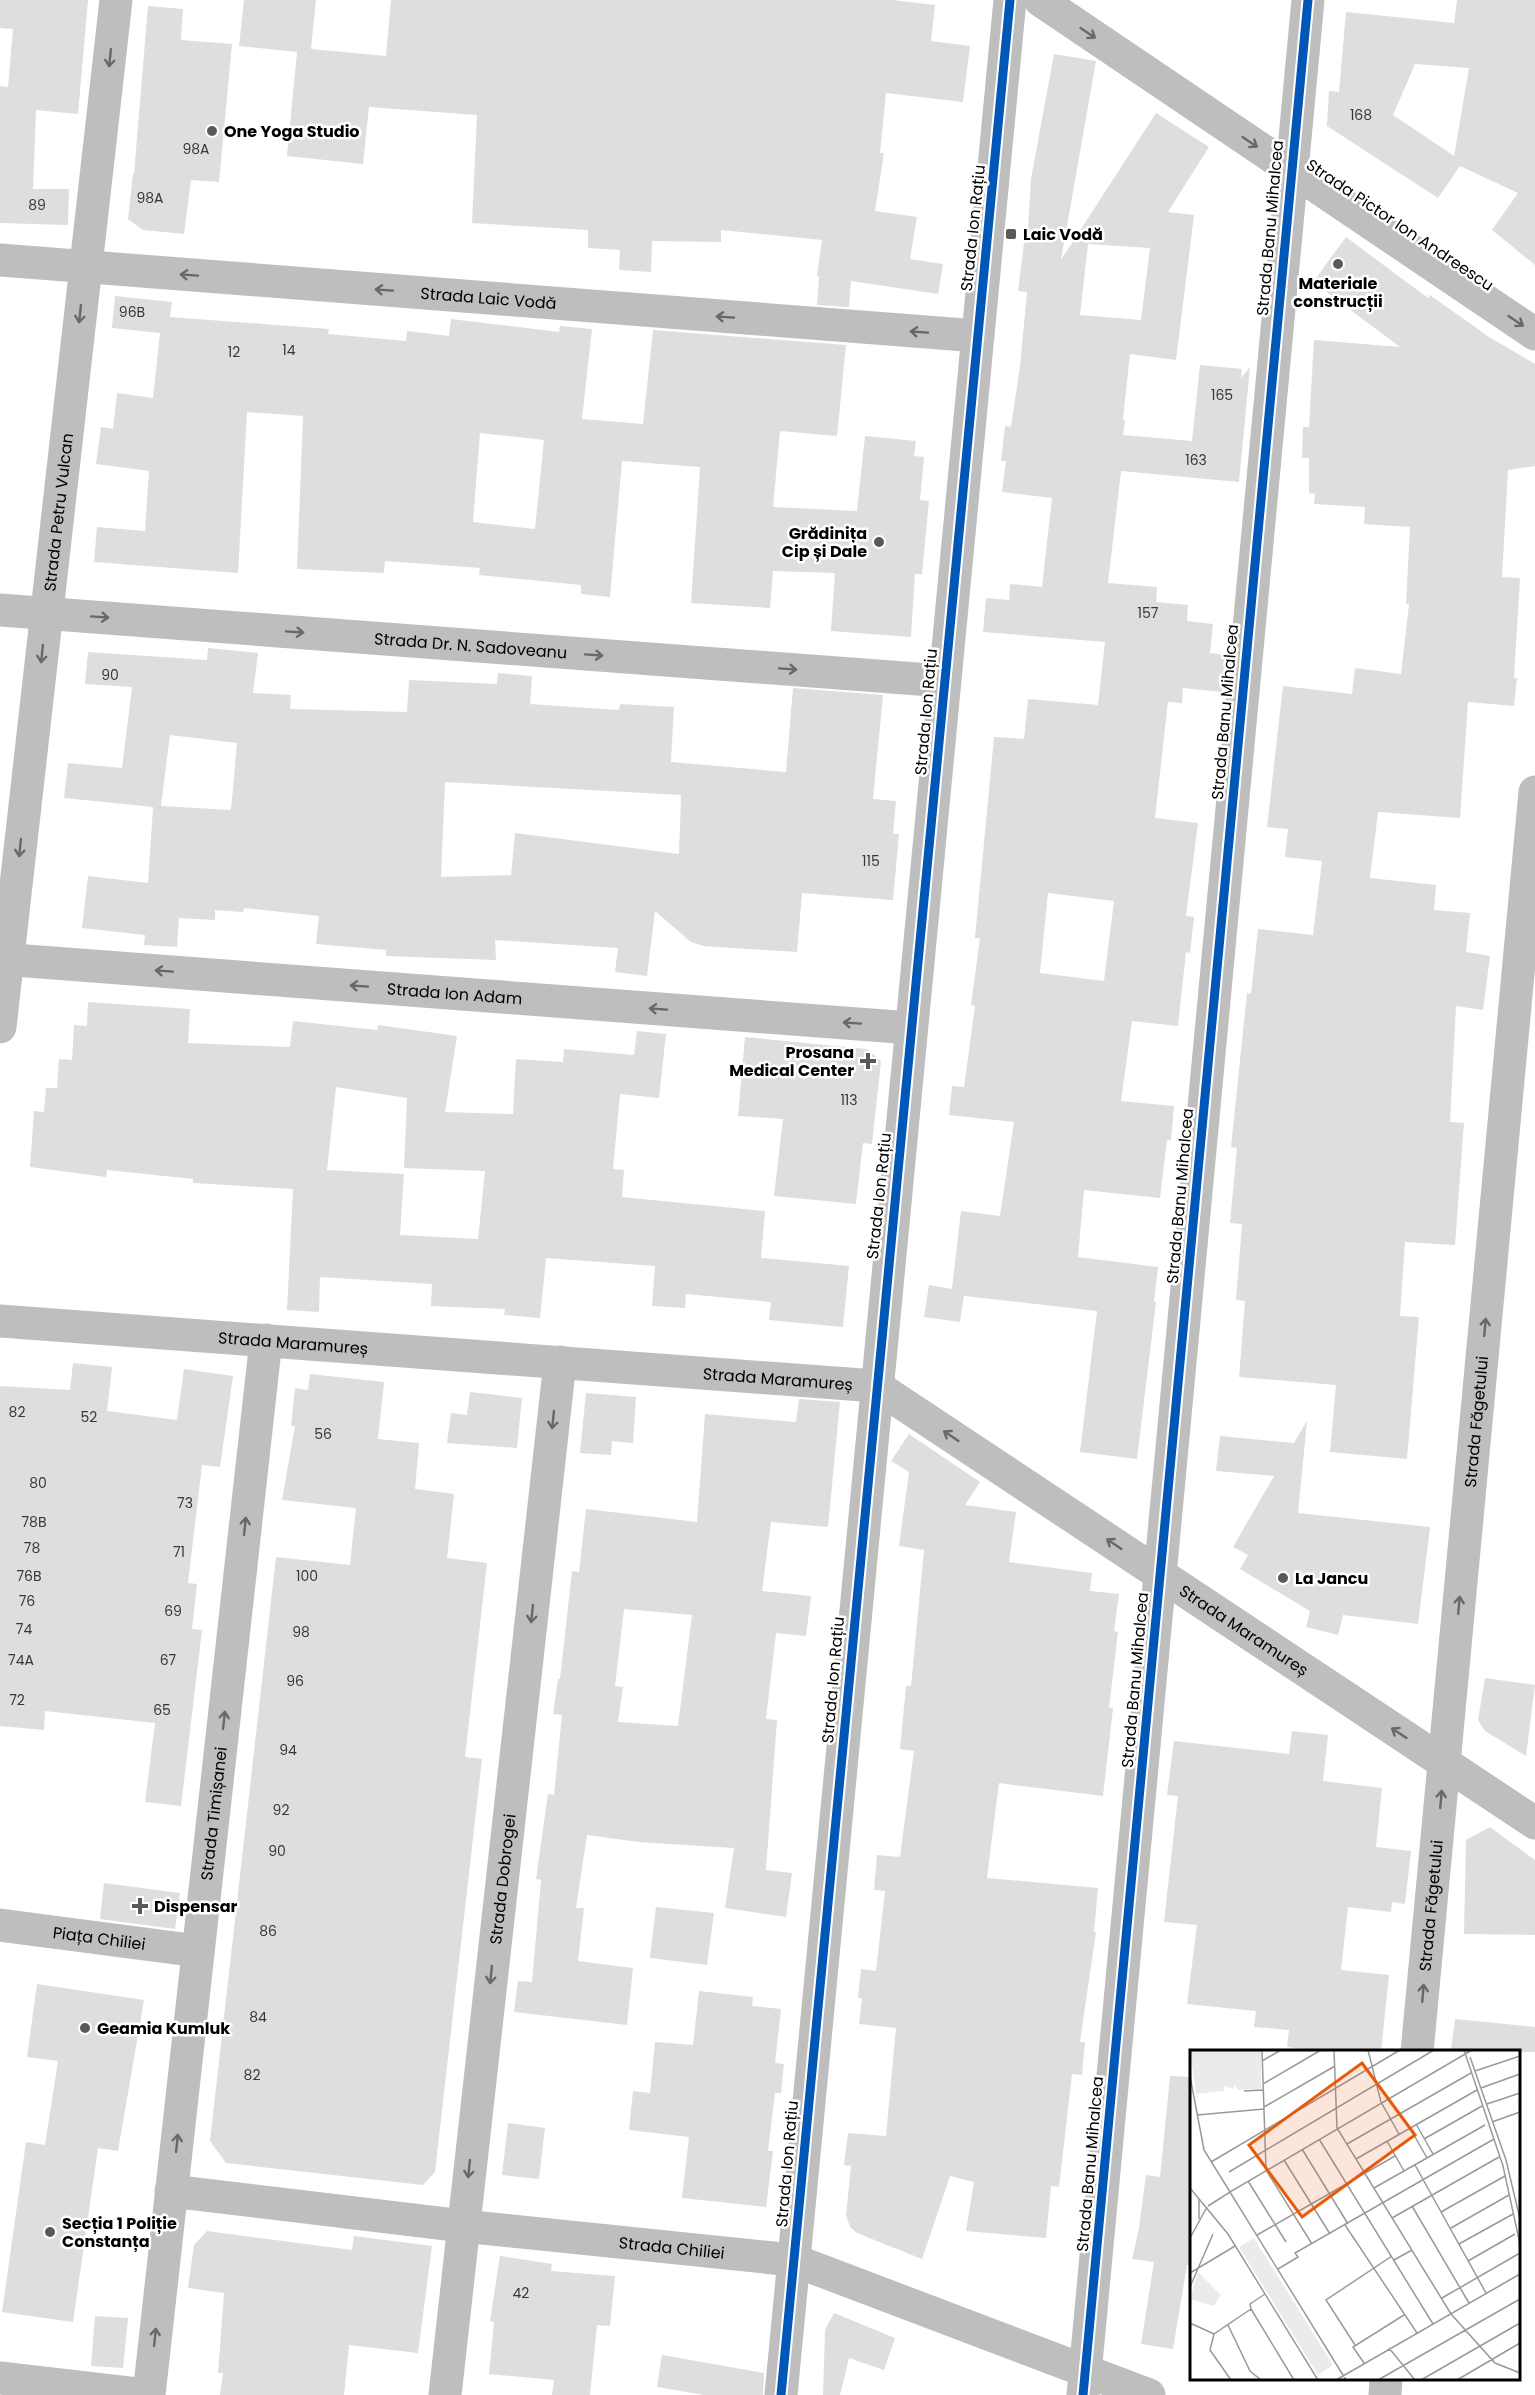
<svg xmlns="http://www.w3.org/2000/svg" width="1535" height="2395" font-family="Poppins,sans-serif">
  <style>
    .building { fill: #dedede; fill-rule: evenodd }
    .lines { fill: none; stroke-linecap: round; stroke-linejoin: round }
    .minor { stroke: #bebebe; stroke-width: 33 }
    .tertiary { stroke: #bebebe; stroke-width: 33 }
    .cycleway-casing { stroke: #fff; stroke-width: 13 }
    .cycleway { stroke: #0057b8; stroke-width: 9 }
    .oneway { stroke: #686868 }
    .poi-dot { fill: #595959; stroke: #fff; stroke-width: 2 }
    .labels { text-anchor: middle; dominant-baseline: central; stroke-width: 5; stroke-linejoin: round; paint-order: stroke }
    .number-label { font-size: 14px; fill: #383838 }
    .poi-label { font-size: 16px; font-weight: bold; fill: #000; stroke: #fff; text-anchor: start }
    .street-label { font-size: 16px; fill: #000; stroke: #fff }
    .inset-road { fill: none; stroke: #999; stroke-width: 1.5 }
    .view { fill: #e8590c; fill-opacity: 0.15; stroke: #e8590c; stroke-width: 3 }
    .inset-edge { fill: none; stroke: #000; stroke-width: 3 }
  </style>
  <rect width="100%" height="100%" fill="#fff"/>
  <path class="building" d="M0 0H88L78 114 36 110 33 189H69L68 225 0 223V86L8 87 13 29 0 28Z
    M244 0H316L311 49 386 56 391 0H892L935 5 931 41 970 46 963 102 886 93 880 153H884L875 211 917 217 910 259 943 264 938 294 851 281 849 307 817 305 819 277 817 276 822 240 721 230V242L652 241 651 272 619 270 620 250 588 248V230L472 223 477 115 369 107 363 164 287 156 297 52 239 46Z
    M1457 0H1535V265L1492 230 1518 193 1460 166 1438 198 1327 126 1329 91 1339 92 1346 12 1454 23ZM1415 64 1469 68 1454 156 1393 115Z
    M148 6 183 9 181 40 232 44 219 182 191 180 184 234 143 230 128 219 133 173 134 174Z
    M1054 54 1096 61 1061 260 1156 113 1209 147 1168 212 1194 215 1176 360 1130 354 1123 419 1125 420 1123 435 1192 441 1200 365 1242 369 1241 378 1250 367 1239 482 1121 471 1108 583 1157 587 1156 602 1188 605 1187 621 1213 624 1210 653 1225 655 1222 692 1183 688 1182 703 1168 702 1155 818 1198 823 1186 916 1194 917 1190 953 1186 952 1178 1026 1132 1021 1121 1101 1174 1106 1171 1140H1167L1160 1198 1084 1190 1078 1257 1158 1267 1154 1302H1156L1137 1459 1080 1452 1097 1311 964 1296 960 1322 924 1317 929 1285 952 1289 961 1211 1000 1216 1014 1122 949 1115 952 1086 964 1087 975 1006 971 1005 980 938H975L994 737 1024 739 1028 699 1098 705 1105 642 983 632 986 598 1009 600 1010 584 1042 587 1052 498 1002 492 1006 461H1001L1005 426 1011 427 1020 366 1027 292 1018 291 1024 243H1027L1031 179ZM1088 244 1150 248 1141 320 1080 315ZM1048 893 1114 901 1104 981 1040 973Z
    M1346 237 1428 298 1430 295 1489 337 1535 364V466L1508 470 1502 577 1520 578 1514 678H1517L1514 706 1468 702 1460 818 1378 812 1370 878 1436 885 1434 910 1470 913 1466 952 1490 956 1483 1010 1456 1006 1450 1122 1464 1123 1455 1245 1405 1242 1400 1316 1419 1317 1407 1459 1330 1452 1336 1385 1239 1377 1245 1301 1236 1300 1242 1224 1230 1223 1237 1148 1231 1147 1247 993 1251 994 1258 929 1313 935 1322 861 1285 857 1288 829 1267 827 1283 686 1352 694 1355 668 1401 674 1409 604H1406L1410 527 1364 524 1365 507 1314 504 1315 494 1309 493V458H1302L1303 427H1309L1314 340 1400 347 1313 282Z
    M115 296 172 302 170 317 329 329 328 334 406 341 407 331 449 336 451 319 559 332 560 326 592 329 582 419 643 424 653 330 846 345 837 436 780 431 773 507 857 511 865 436 916 441 914 456 924 457 920 500 929 501 922 574H915L911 637 831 631 835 573 773 571 770 608 691 603 700 467 622 461 610 597 581 594V585L479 575 480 568 385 561 384 573 297 569 303 416 247 412 238 573 94 562 97 527 145 531 149 471 96 464 101 427 113 429 117 393 153 398 160 333 112 328ZM480 433 544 440 535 529 473 522Z
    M208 648 258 653 253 693 291 695 290 709 407 712 409 680 497 684 498 673 532 676 530 704 619 710 620 704 674 707 671 762 786 772 793 688 883 695 873 799 896 801 893 834H899L893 900 802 893 797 952 703 946 691 942 655 911 647 976 615 972 618 948 495 940 496 960 386 956V950L316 944 319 916 244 908 243 912 215 910V920L179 918 177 947 144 945 145 935 82 928 88 876 148 883 153 807 64 798 68 763 122 768 132 687 85 684 88 652 207 660ZM170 735 237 743 231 810 161 806ZM445 782 681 795 679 854 515 833 511 875 441 877Z
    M88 1002 190 1009 188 1043 290 1047 293 1021 377 1030 378 1025 457 1036 445 1112 513 1114 516 1059 563 1062 564 1049 634 1055 637 1031 666 1034 659 1098 620 1094 613 1169 624 1170 622 1197 765 1211 761 1258 849 1266 843 1327 769 1320 771 1302 686 1294 685 1308 652 1306 655 1266 546 1258 540 1318 504 1315 505 1309 431 1306 432 1284 320 1277 319 1312 287 1310 293 1189 193 1183V1179L107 1170 106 1177 30 1167 34 1111 44 1112 46 1088H57L59 1059 72 1060 74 1025 87 1026ZM336 1087 407 1098 404 1168 485 1171 478 1239 400 1235 404 1174 327 1170Z
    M745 1037 867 1049 881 1061 872 1144 863 1143 856 1204 774 1196 783 1119 738 1116Z
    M73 1363 112 1367 107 1411 177 1420 184 1369 233 1376 220 1467 202 1465 188 1583 197 1584 192 1629 202 1630 181 1806 145 1802 155 1723 45 1711 44 1730 0 1726V1386L70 1390Z
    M310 1374 384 1382 378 1439 419 1443 415 1489 454 1494 447 1558 487 1563 465 1757 482 1759 435 2172 423 2185 226 2163 210 2141 276 1557 350 1565 356 1508 282 1500 295 1426H291L295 1388 308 1390Z
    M470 1392 522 1398 517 1448 447 1443 451 1413 467 1415Z
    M586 1393 636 1397 633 1443 612 1441 611 1455 580 1453Z
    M799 1399 840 1402 828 1527 771 1522 762 1591 811 1596 806 1636 776 1633 766 1719 777 1720 766 1870 792 1873 786 1917 725 1908 734 1848 639 1842 587 1835 576 1908H584L578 1961 633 1968 627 2025 514 2012 518 1981 532 1982 541 1880 536 1879 548 1794 554 1795 562 1715 553 1714 558 1679H560L572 1571 579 1572 586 1509 697 1522 705 1414 796 1422ZM624 1609 692 1615 678 1726 618 1722 623 1687 615 1686Z
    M1307 1421 1298 1513 1430 1527 1418 1624 1343 1615 1338 1635 1306 1627 1310 1611 1240 1569 1248 1555 1233 1547 1274 1476 1216 1471 1220 1436 1294 1443Z
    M909 1434 980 1482 965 1505 1016 1512 1009 1562 1092 1573 1090 1591 1119 1594 1114 1631 1118 1632 1109 1708H1113L1103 1796 999 1783 987 1878 1098 1888 1094 1932H1096L1080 2042H1085L1082 2075 1072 2074 1059 2187 1051 2186 1046 2238 966 2231 974 2182 950 2176 922 2259 857 2233 850 2227 846 2215 851 2166 844 2165 848 2133 886 2136 896 2028 859 2024 862 1998H858L861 1969 876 1971 885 1891 874 1890 877 1855 900 1857 914 1751 900 1749 906 1686H911L924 1550 899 1546 909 1472 891 1461Z
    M1485 1678 1535 1685 1526 1756 1485 1731 1478 1720Z
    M1292 1731 1328 1735 1323 1781 1382 1788 1376 1847 1411 1851 1405 1904 1392 1902 1391 1912 1348 1907 1341 1970 1389 1975 1381 2052H1321L1287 2047 1289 2030 1254 2027 1256 2011 1187 2004 1197 1925 1164 1922 1178 1796 1167 1795 1174 1741 1289 1754Z
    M1490 1827 1535 1860V1935L1464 1934 1466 1840Z
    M104 1883 180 1893 175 1929 100 1919Z
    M656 1907 714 1913 707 1965 650 1958Z
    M37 1984 144 2000 118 2151 98 2148 73 2322 2 2312 26 2142 45 2145 58 2061 27 2057Z
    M699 1991 753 1997 752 2006 781 2009 775 2063 784 2064 781 2093H775L768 2151H773L766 2207 682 2198 689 2137 629 2130 633 2091 650 2093 655 2042 693 2045Z
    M1455 2019 1535 2027V2052H1471L1451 2049Z
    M1170 2076 1191 2077V2266L1187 2265 1173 2349 1141 2344 1154 2262 1132 2259 1139 2228 1146 2175 1160 2177Z
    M508 2123 545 2128 539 2179 502 2175Z
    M207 2231 352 2250 354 2236 432 2246 418 2353 349 2345 344 2395H220L223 2373H218L224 2293 188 2288 194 2245Z
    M500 2256 552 2264 551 2271 615 2276 610 2326 597 2325 590 2395H552L554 2380 489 2374 494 2322 490 2321Z
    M834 2313 895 2338 884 2370 849 2358 840 2395H823L825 2330Z
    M95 2316 128 2318 123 2368 91 2366Z
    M662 2355 764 2373 763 2395H704L657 2387Z"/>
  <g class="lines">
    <g class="minor">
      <path id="s1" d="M0 260 978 336"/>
      <path id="s2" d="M0 610 944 681"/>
      <path id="s3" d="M0 959 911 1028"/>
      <path id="s4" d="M0 1027 116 0"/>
      <path id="s5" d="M0 1925 198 1951"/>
      <path id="s6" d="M1417 2052 1535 792"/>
      <path id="s7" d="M171 2191 463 2226 793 2260"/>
      <path d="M0 2378 146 2395"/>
      <path id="s8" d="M149 2395 266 1340"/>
      <path id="s9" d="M445 2395 560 1362"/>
      <path d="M1083 2395 1308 0"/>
      <path d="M1385 2395 1386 2378"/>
    </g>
    <g class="tertiary">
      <path d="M1040 0 1535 334"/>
      <path id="s10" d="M0 1321 876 1386 1535 1823"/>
      <path d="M793 2260 1149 2395"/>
      <path d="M781 2395 1010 0"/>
    </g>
    <g class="cycleway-casing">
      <path id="cycleway" d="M781 2395 1010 0
        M1083 2395 1308 0"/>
    </g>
    <use href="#cycleway" class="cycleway"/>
  </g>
  <defs><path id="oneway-shaft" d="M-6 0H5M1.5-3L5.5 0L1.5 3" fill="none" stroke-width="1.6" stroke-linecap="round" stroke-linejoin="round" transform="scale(1.5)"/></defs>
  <g class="oneway">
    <use href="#oneway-shaft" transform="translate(1088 33) rotate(34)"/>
    <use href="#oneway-shaft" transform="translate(110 58) rotate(96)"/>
    <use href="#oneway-shaft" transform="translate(1250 142) rotate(34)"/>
    <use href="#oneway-shaft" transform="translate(189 275) rotate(-176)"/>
    <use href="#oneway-shaft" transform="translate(384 290) rotate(-176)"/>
    <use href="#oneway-shaft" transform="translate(80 314) rotate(96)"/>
    <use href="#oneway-shaft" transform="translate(725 317) rotate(-176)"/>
    <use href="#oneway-shaft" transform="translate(1516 321) rotate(34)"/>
    <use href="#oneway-shaft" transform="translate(919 332) rotate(-176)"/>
    <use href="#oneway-shaft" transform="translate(100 617) rotate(4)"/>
    <use href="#oneway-shaft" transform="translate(295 632) rotate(4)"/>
    <use href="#oneway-shaft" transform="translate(42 654) rotate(96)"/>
    <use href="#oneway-shaft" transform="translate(594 655) rotate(4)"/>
    <use href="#oneway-shaft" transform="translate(788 669) rotate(4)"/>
    <use href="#oneway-shaft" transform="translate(20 848) rotate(96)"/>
    <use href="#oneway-shaft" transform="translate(164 971) rotate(-176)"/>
    <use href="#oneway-shaft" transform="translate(359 986) rotate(-176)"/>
    <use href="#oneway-shaft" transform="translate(658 1009) rotate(-176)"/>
    <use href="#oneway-shaft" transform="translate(852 1023) rotate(-176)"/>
    <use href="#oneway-shaft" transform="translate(1485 1327) rotate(-85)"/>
    <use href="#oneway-shaft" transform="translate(553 1420) rotate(96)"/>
    <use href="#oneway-shaft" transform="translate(951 1436) rotate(-146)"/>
    <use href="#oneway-shaft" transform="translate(245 1526) rotate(-84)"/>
    <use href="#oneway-shaft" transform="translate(1114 1544) rotate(-146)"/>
    <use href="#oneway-shaft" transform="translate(1459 1605) rotate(-85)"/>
    <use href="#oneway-shaft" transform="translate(532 1614) rotate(96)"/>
    <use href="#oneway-shaft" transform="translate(224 1720) rotate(-84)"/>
    <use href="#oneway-shaft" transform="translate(1399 1733) rotate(-147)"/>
    <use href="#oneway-shaft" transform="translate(1441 1799) rotate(-85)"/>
    <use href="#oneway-shaft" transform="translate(491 1975) rotate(96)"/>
    <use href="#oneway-shaft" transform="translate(1423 1993) rotate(-85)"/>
    <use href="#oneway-shaft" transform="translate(177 2143) rotate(-84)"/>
    <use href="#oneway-shaft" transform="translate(469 2169) rotate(96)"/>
    <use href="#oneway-shaft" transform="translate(155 2337) rotate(-84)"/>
  </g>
  <g class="poi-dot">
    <circle cx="212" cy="131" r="6"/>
    <rect x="1005" y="228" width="12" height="12" rx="3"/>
    <circle cx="1338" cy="264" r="6"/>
    <circle cx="879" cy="542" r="6"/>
    <path d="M865 1052h6v6h6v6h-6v6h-6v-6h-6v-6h6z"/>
    <circle cx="1283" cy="1578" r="6"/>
    <path d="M137 1897h6v6h6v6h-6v6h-6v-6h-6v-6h6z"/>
    <circle cx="85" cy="2028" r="6"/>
    <circle cx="50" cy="2232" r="6"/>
  </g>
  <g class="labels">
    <g class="number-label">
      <text x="1361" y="115">168</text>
      <text x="196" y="149">98A</text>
      <text x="150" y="198">98A</text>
      <text x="37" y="205">89</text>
      <text x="132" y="312">96B</text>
      <text x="289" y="350">14</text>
      <text x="234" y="352">12</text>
      <text x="1222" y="395">165</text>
      <text x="1196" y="460">163</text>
      <text x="1148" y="613">157</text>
      <text x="110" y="675">90</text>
      <text x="871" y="861">115</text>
      <text x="849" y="1100">113</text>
      <text x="17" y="1412">82</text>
      <text x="89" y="1417">52</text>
      <text x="323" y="1434">56</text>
      <text x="38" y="1483">80</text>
      <text x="185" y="1503">73</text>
      <text x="34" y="1522">78B</text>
      <text x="32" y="1548">78</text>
      <text x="179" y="1552">71</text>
      <text x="29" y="1576">76B</text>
      <text x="307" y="1576">100</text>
      <text x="27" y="1601">76</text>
      <text x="173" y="1611">69</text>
      <text x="24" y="1629">74</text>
      <text x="301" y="1632">98</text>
      <text x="21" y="1660">74A</text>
      <text x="168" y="1660">67</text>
      <text x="295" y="1681">96</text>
      <text x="17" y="1700">72</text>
      <text x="162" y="1710">65</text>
      <text x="288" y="1750">94</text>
      <text x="281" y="1810">92</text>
      <text x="277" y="1851">90</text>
      <text x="268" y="1931">86</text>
      <text x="258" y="2017">84</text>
      <text x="252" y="2075">82</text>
      <text x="521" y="2293">42</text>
    </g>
    <g class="poi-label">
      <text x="224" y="131">One Yoga Studio</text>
      <text x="1023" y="234">Laic Vodă</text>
      <text x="1338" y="283" text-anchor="middle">Materiale<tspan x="1338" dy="18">construcții</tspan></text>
      <text x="867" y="533" text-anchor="end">Grădinița<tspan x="867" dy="18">Cip și Dale</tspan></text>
      <text x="854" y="1052" text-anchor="end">Prosana<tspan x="854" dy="18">Medical Center</tspan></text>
      <text x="1295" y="1578">La Jancu</text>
      <text x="154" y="1906">Dispensar</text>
      <text x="97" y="2028">Geamia Kumluk</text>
      <text x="62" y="2223">Secția 1 Poliție<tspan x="62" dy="18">Constanța</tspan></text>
    </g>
    <g class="street-label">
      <text transform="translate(1400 225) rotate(34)">Strada Pictor Ion Andreescu</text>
      <text transform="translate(973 228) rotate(-84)">Strada Ion Rațiu</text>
      <text transform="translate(1270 228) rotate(-85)">Strada Banu Mihalcea</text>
      <text stroke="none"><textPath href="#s1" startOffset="490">Strada Laic Vodă</textPath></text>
      <text stroke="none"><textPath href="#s4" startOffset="518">Strada Petru Vulcan</textPath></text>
      <text stroke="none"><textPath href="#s2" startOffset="472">Strada Dr. N. Sadoveanu</textPath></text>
      <text transform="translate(926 712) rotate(-85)">Strada Ion Rațiu</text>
      <text transform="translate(1225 712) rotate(-85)">Strada Banu Mihalcea</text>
      <text stroke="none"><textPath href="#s3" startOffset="456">Strada Ion Adam</textPath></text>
      <text transform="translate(879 1196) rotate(-84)">Strada Ion Rațiu</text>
      <text transform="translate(1180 1196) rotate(-85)">Strada Banu Mihalcea</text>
      <text stroke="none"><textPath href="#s10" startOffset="294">Strada Maramureș</textPath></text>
      <text stroke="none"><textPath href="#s10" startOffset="780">Strada Maramureș</textPath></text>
      <text stroke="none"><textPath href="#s6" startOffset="633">Strada Făgetului</textPath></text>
      <text stroke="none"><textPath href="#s10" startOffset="1320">Strada Maramureș</textPath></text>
      <text transform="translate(833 1680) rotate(-85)">Strada Ion Rațiu</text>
      <text transform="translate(1135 1680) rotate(-85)">Strada Banu Mihalcea</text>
      <text stroke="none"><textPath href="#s8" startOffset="585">Strada Timișanei</textPath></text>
      <text stroke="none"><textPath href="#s9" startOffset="519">Strada Dobrogei</textPath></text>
      <text stroke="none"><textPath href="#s6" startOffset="147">Strada Făgetului</textPath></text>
      <text stroke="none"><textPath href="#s5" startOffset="100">Piața Chiliei</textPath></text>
      <text transform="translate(787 2164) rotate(-85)">Strada Ion Rațiu</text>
      <text transform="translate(1090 2164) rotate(-85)">Strada Banu Mihalcea</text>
      <text stroke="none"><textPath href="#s7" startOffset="504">Strada Chiliei</textPath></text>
    </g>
  </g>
  <g transform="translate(1190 2050)">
    <rect width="330" height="330" fill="#fff"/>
    <path d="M0 0H71V39L48 40 44 35V39L34 36V41L6 44ZM64 188 143 315 128 325 49 197ZM8 222 31 245 24 256 0 249Z" fill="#ebebeb"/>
    <path class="inset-road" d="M72 0 76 120 122 194M144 0 147 78 261 264 305 313 330 323M178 0 191 52 209 84M274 0 313 116 330 194M280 7 316 110 330 169M72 11 91 0M285 21 330 6M0 26 14 100 40 142 282 0M73 34 131 0M291 38 330 24M54 41 73 40M297 54 330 43M74 57 145 16M7 65 74 59M302 72 330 62M226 74 243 104M220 78 237 108M129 89 243 274M234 89 292 56M197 91 214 121M157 94 281 23M112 99 158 174M166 109 287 40M94 110 140 184M21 112 210 0M225 115 296 243M39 122 244 0M58 131 96 192M0 138 38 184 128 330M184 138 295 75M9 149V169M18 156 40 142 156 330M222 156 279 253M251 162 315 126M202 168 309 107M155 175 227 283M261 178 319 145M67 185 205 106M0 188 17 157M269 194 323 164M204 210 222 200M278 211 325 184M88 219 108 207 105 203 304 89M0 223 45 196M0 237 23 184M252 248 330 203M61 259 104 330M0 273 24 284M38 275 60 321 71 330M165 295 136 250 202 206M199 298 225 330M174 313 163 297 214 265M41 330 20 300 24 284 61 259 60 254 75 244M146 330 330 224M188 330 330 249M231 330 330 273M267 330 330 293"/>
    <path class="view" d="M172 13 225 85 112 167 59 95Z"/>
    <rect width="330" height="330" class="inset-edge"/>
  </g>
</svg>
